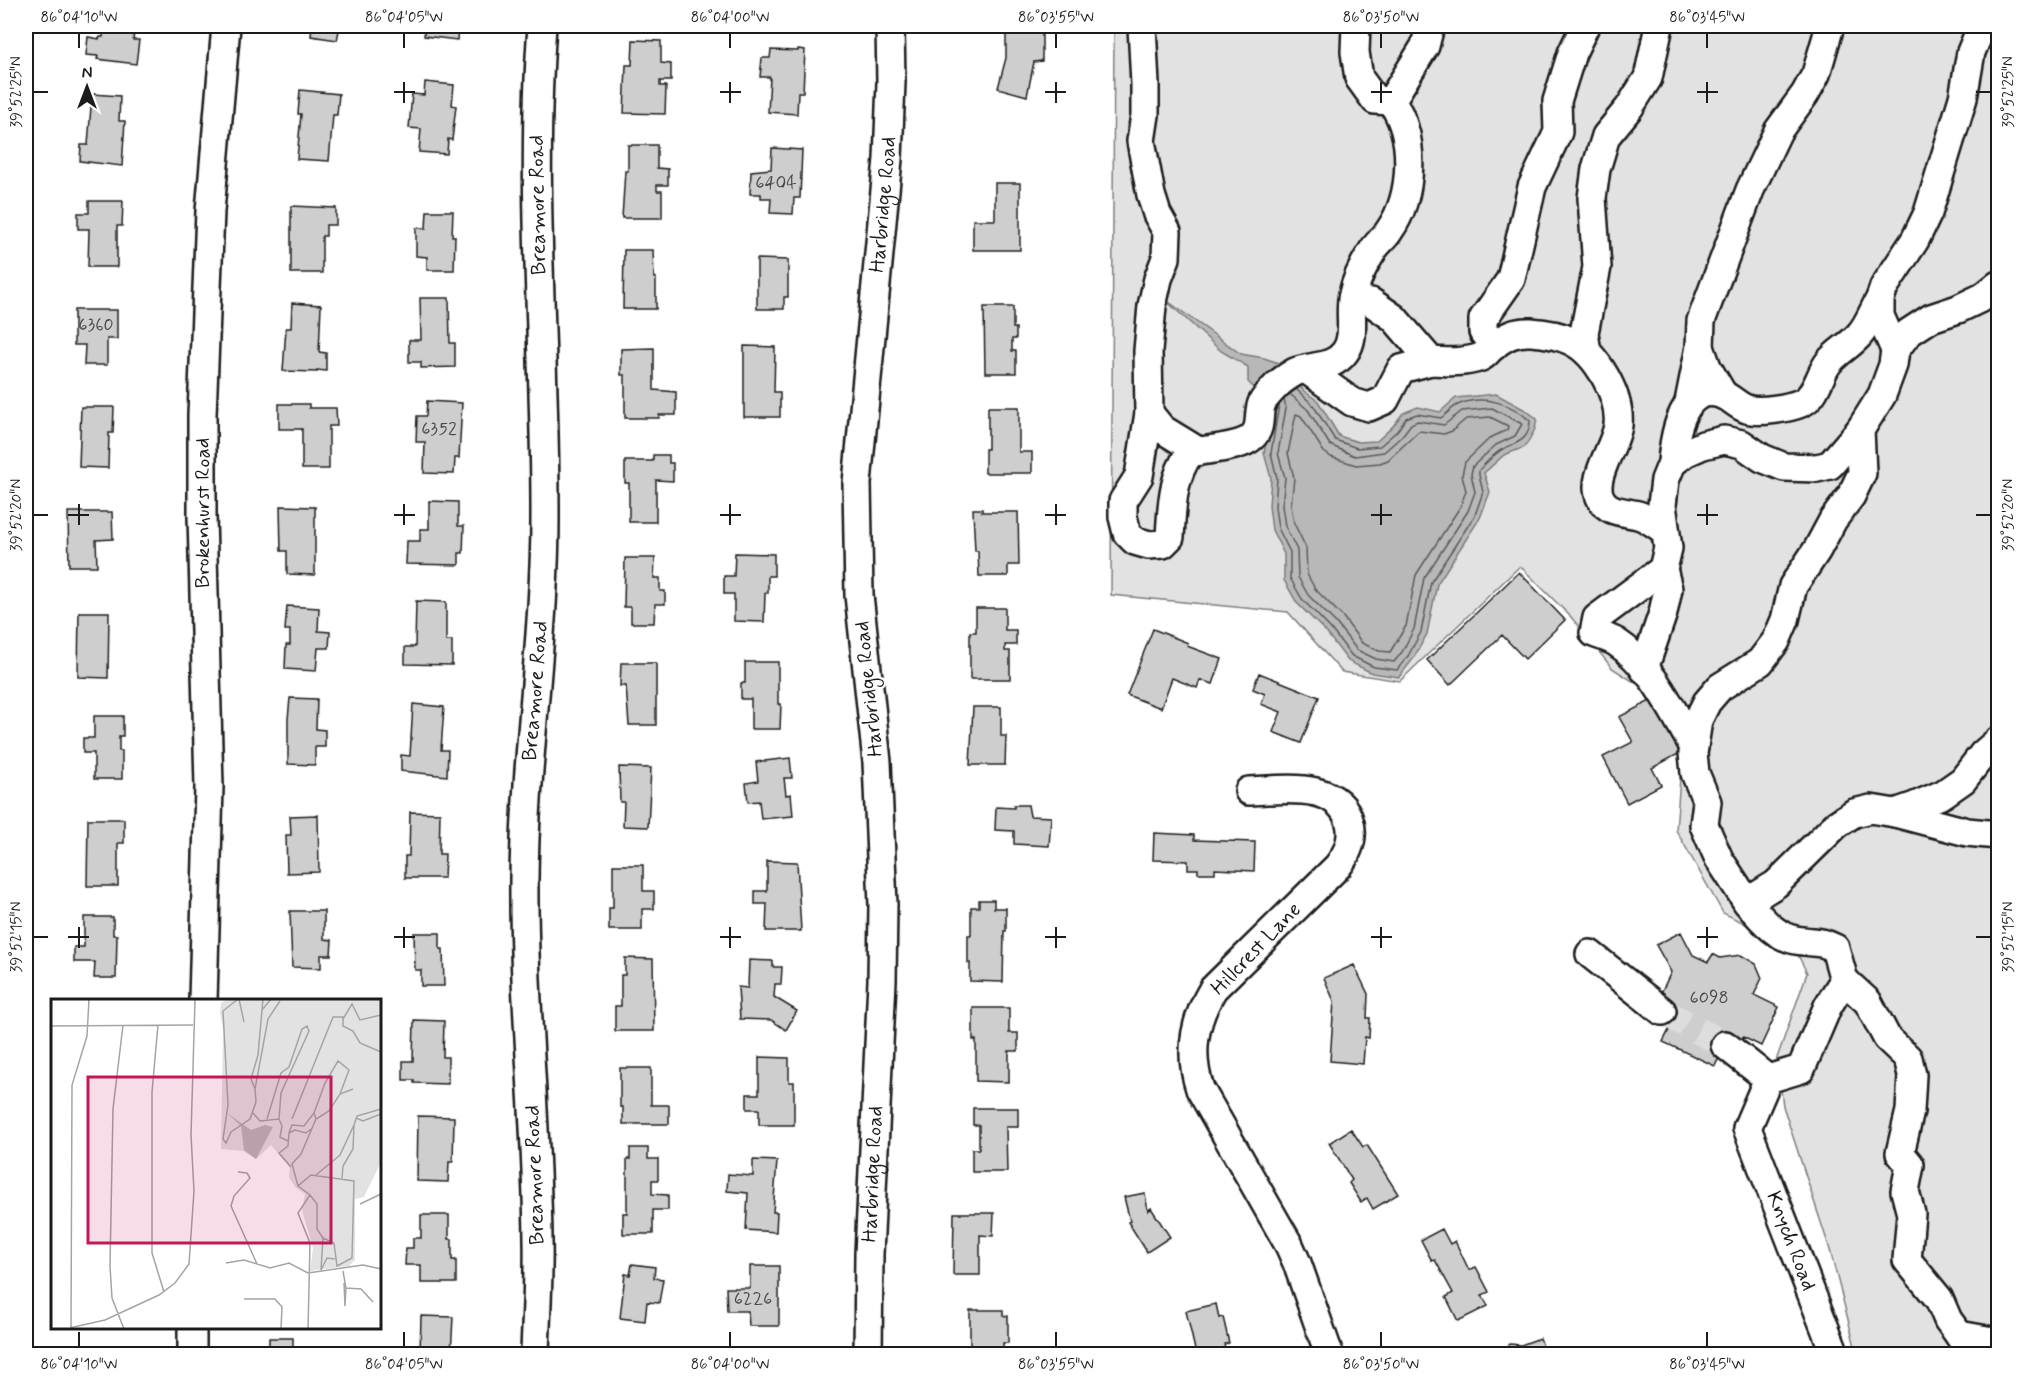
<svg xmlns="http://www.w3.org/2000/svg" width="2024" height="1380" font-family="Mynerve,sans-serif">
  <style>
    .green { fill: #e2e2e2; stroke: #7f7f7f; stroke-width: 1.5 }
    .water { fill: #b8b8b8; stroke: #7a7a7a; stroke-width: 1.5 }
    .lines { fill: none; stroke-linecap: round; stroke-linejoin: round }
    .shore { stroke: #5a5a5a; stroke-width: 1.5 }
    .building { fill: #cecece; stroke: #1c1c1c; stroke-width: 1.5 }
    .minor-tunnel { stroke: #ddd; stroke-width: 27; stroke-dasharray: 27 14; stroke-linecap: butt }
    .minor-casing { stroke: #1c1c1c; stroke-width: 32 }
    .minor { stroke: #fff; stroke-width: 27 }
    .ticks { fill: none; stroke: #1c1c1c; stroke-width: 2 }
    .labels { text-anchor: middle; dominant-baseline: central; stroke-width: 4.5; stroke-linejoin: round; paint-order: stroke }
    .number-label { font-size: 18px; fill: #484848 }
    .street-label { font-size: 21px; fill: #1c1c1c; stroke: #fff }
    .inset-road { fill: none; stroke: #a4a4a4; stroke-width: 1.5 }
    .view { fill: #c2185b; fill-opacity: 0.15; stroke: #c2185b; stroke-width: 3 }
    .inset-edge { fill: none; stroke: #1c1c1c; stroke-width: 3 }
    .neatline { fill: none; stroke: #1c1c1c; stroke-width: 2 }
    .ticks-label { font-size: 15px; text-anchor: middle; fill: #1c1c1c }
  </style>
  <rect width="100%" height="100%" fill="#fff"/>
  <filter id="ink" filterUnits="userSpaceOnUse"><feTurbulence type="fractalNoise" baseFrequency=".0167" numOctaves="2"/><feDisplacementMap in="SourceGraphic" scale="12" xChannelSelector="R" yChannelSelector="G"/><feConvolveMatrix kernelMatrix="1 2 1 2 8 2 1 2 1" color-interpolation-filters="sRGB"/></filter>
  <g filter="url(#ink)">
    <path class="green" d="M1114 26H1998V1354H1857L1830 1250 1783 1106 1777 1058 1807 973 1794 947 1723 913 1676 830 1682 752 1653 694 1612 668 1571 617 1520 566 1400 681 1342 672 1288 612 1111 595Z"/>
    <path class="water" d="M1162 297 1241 354 1264 358 1282 364 1304 391 1318 401 1339 436 1358 442 1377 441 1393 426 1403 413 1418 407 1440 412 1456 398 1496 394 1527 411 1537 419 1535 429 1525 447 1504 455 1484 473 1490 492 1480 518 1437 584 1427 634 1413 659 1399 677 1372 673 1348 661 1326 632 1297 603 1284 580V554L1272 530 1269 506 1271 478 1264 453 1273 406 1248 382V367L1221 351Z"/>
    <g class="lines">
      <path class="shore" d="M1284 399 1286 408 1278 453 1285 478 1282 506 1285 526 1297 550 1298 577 1308 595 1336 623 1357 650 1376 659 1394 662 1402 652 1414 629 1424 578 1468 511 1475 492 1471 474 1473 466 1496 445 1515 436 1522 424 1492 408 1462 411 1444 425 1418 421 1411 424 1402 436 1384 452 1355 456 1330 445 1308 410 1290 394
        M1279 405 1271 453 1277 478 1275 507 1278 528 1290 552V578L1302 599 1330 628 1352 656 1374 667 1397 670 1408 656 1421 632 1431 582 1475 515 1483 492 1479 475V470C1486 463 1493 455 1501 450 1515 442 1529 443 1530 421 1513 404 1484 394 1460 404 1453 406 1447 414 1441 418L1417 414 1406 418 1397 431 1380 446 1357 448 1335 440 1313 405 1296 389
        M1296 414 1301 416 1324 452 1331 457 1356 465 1380 463 1388 460 1419 431 1444 434 1452 431 1466 419 1490 417 1508 426 1507 430 1490 438 1465 462 1462 475 1466 491 1460 507 1416 575 1406 626 1390 652 1379 651 1362 643 1343 617 1315 589 1307 574 1306 548 1294 523 1291 506 1294 478 1288 453Z"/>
    </g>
    <path class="building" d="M104 26H135L133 40H139L136 64 97 59 98 56 86 55 88 37 99 39 100 37H103Z
      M312 26H340L337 40 311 36Z
      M425 26H458L457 40 424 36Z
      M999 26H1034V33H1042V61L1034 62 1027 96 998 88 1006 58V32H999Z
      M633 40 661 41V63L671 64V81H660V86H666L665 114 624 113 626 65H632Z
      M798 49 805 50 803 92H798L797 114 768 112 770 77H760L762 58H770L771 50 798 51Z
      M425 82 454 85 452 105 456 106 452 140 448 139 447 154 419 152 421 129 409 128 412 94 424 95Z
      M300 90 339 94 337 115H333L329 161 297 159 301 114H298Z
      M92 94 120 96 119 121H125L122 166 80 161 81 145H88Z
      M628 145H657V168L668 169V185H657V191H662V218H622L625 171H628Z
      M772 148 802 150 800 198H794L793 214 770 213 771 198H761V194H750L751 171 771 169Z
      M995 183H1020V250H973V220H995Z
      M89 201H123L122 226H117V267H88L89 229H78V213H89Z
      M291 206 336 208V225H326V236H322V273H291Z
      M427 211H453L452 236H455L454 270H427V257L416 256V228H426Z
      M624 250H653L654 278H656V309H623Z
      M757 259 788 260V297H784V309H757Z
      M420 298H449L450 343H455V367L421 368V362H409V340H421Z
      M292 303 321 305 319 352 326 353V371L317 370V372L283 371 286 328H291Z
      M984 307H1013V328H1016V339H1012V351H1016V373H985Z
      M74 310H117V339H107V365H84L85 345H74Z
      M744 346 775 347 774 392H780V417H744Z
      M654 348V390L676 392V415H659V418H625V375H621V349Z
      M427 401 462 403 459 458H455L454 474 424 473 425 442H416L417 416H426Z
      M279 404H309V408H336L337 426H329V469H302V429H279Z
      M81 407H114L113 433H109L108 468 79 467Z
      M988 407H1019V452H1032V473H985V449H988Z
      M653 455H669V463H673V481L656 480V522H629V483H625V461H653Z
      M429 501 458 502V526H464L463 553H459V565L406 564 407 541H420V529H429Z
      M280 506 315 507V575L287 574V551H281Z
      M973 509H982V512H1018L1019 565H1008V576H979L978 551H975Z
      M68 512H112L113 539 96 540 97 566H69Z
      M735 553 774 554V576H768V593H765L764 622 734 621V594H724V576H734Z
      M625 558H655L654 578H660V591H665V604H655L654 623H631V607H624Z
      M1519 572 1565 620 1525 659 1502 635 1450 685 1427 660Z
      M416 601 446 602V641H452V665L405 664V647H415Z
      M287 606 319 608 318 631 330 632 329 648H318L316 671 285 669 286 645H290V630H285Z
      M976 608H1005V630H1016V645H1005V651H1010V679H970V632H976Z
      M79 612H109L108 678 78 677Z
      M1153 629 1188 643 1187 646 1222 659 1213 684 1200 680 1197 688 1172 678 1161 708 1127 695Z
      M745 662H778V704H781L780 729H751V699H741V683H745Z
      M621 663H656V725H629L626 686H620Z
      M1259 673 1319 697 1301 743 1273 732 1281 712 1261 704 1265 694 1253 689Z
      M290 698 317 699 316 729 325 730V747H315V765L288 764V719Z
      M1654 699 1682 752 1652 768 1661 785 1627 803 1603 757 1633 742 1619 717Z
      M413 704 444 707 441 750H448L447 776 401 771V755L410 756Z
      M973 707H1001V736H1006L1005 765H970Z
      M94 716H123V736H119V751H122V779H94V753H83V738H94Z
      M790 758 792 778H784L786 795 791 794 793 816 761 819 759 801 748 802 746 783 758 781 756 762Z
      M619 767 651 768 648 827 623 826 624 802H620Z
      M1014 805H1028L1030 816 1051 817 1049 846 1014 844V831L995 830 996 807 1014 808Z
      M410 812 440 813 439 854H445L444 878H405V856H409Z
      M318 815 319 872 287 873 286 835H291L290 816Z
      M88 819H124V843H118V886H87Z
      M1154 833 1194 835V840L1255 842 1254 871 1215 869V873H1198V869H1188V861L1153 860Z
      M767 861 797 862 801 931H766L767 904H755V891H767Z
      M613 865H643V891H654V909H642V930H609V908H613Z
      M979 900H994V908H1006V931H1004L1003 982 970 981V963H968V935H971V907H979Z
      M290 911H324V939L332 940 331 955H321V968L292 967Z
      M84 917H113V935H117L116 978H94L95 962H74V947H84Z
      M1681 932 1693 955 1708 962 1713 954 1720 958 1741 955 1756 964 1762 978 1754 995 1779 1007 1761 1046 1743 1037 1740 1044 1728 1039 1715 1066 1663 1042 1673 1022 1660 1015 1657 1001 1671 972 1656 945Z
      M414 933H440V949H443L444 986H421V970H415Z
      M625 958 653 959 654 1031H615V1006H621V975H625Z
      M749 960 773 961V967H782L781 984H775L774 997 797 1011 786 1030 771 1020 740 1019 738 987 748 988Z
      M1354 965 1368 994 1367 1018H1370L1369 1038 1365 1037 1363 1064 1330 1061 1334 1001 1324 978Z
      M973 1008H1009V1033H1018V1051H1009V1082L976 1081V1040H973Z
      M414 1020 444 1021 443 1057H448V1084L414 1083V1080H403V1061H413Z
      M759 1057 789 1058V1082H794V1125H759V1109H747V1094H759Z
      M620 1068H651V1105H669V1124H623V1107H620Z
      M973 1108H1018V1127H1006L1007 1172H972V1149H979V1125H973Z
      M418 1116 454 1117 453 1162H449L448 1182 417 1181Z
      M1351 1129 1363 1147 1367 1145 1398 1194 1373 1209 1367 1198 1361 1202 1349 1183 1352 1180 1329 1143Z
      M630 1148H648V1159H658V1180H652V1194L668 1195V1210H653V1234H623V1213H627V1159H630Z
      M753 1160 777 1161 773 1212H777L776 1232 746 1230 748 1193 727 1191 728 1174 753 1176Z
      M1145 1193 1148 1211 1151 1208 1170 1237 1147 1252 1128 1222 1130 1221 1124 1197Z
      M954 1213H994L993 1236 980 1235V1275H953Z
      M421 1215H449V1239H452V1260H456V1283H421V1265H405L406 1248H413V1238H421Z
      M1442 1229 1450 1244 1455 1241 1469 1270 1476 1267 1489 1292 1482 1295 1488 1306 1458 1321 1446 1297 1453 1293 1435 1260 1432 1261 1421 1240Z
      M632 1264 655 1267 654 1278 663 1279 659 1303 647 1302 645 1321 620 1318 625 1274 630 1275Z
      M750 1266H779V1326H749L748 1311H727L726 1288H750Z
      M1216 1304 1219 1318 1223 1317 1229 1343 1224 1344 1226 1354H1196L1186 1311Z
      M970 1310H1003V1316H1008V1343H1003V1354H970Z
      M421 1316 453 1317 451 1354H420Z
      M269 1338H293V1350H310L311 1354H264H269Z
      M1540 1338 1546 1354H1496L1502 1352 1510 1344 1521 1345Z
      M71 1351H104V1354H71Z"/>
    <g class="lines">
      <path class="minor-tunnel" d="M1662 1011 1725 1045"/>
      <g class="minor-casing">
        <g id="minor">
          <path d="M1142 26 1145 84V115L1141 141 1151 195 1157 214 1167 232 1166 258 1158 279 1152 306 1148 351 1149 413 1139 476 1123 501V517L1127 533 1135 541 1149 545 1163 544 1170 537C1172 507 1172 477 1190 453 1206 449 1241 448 1252 437 1263 427 1257 414 1262 403 1265 397 1272 390 1277 385 1281 381 1290 375 1295 372 1312 365 1333 369 1345 352 1357 336 1348 312 1353 294 1356 280 1364 264 1372 252 1376 244 1384 239 1389 231 1414 196 1416 135 1391 101L1425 46 1430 26"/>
          <path d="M1356 26 1355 52 1359 78 1375 100 1391 101"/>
          <path d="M1371 302 1394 318 1431 361C1447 362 1465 363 1481 357 1486 355 1489 349 1494 345 1506 336 1516 331 1531 332 1545 333 1559 335 1571 341 1597 353 1621 397 1618 425 1616 446 1589 479 1601 499 1609 514 1627 511 1641 516 1650 520 1657 525 1665 531"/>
          <path d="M1494 346 1483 332V319L1511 279 1532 187 1558 132 1557 101 1572 53 1585 26"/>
          <path d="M1700 347 1701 321 1750 190 1778 131 1805 94 1816 74 1830 26"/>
          <path d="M1895 350 1880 316V299L1884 287 1915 240 1928 213 1963 98 1971 52 1982 26"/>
          <path d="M1587 352 1584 333 1597 267 1592 198 1596 169 1606 136 1629 108 1648 78 1659 26"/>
          <path d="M1307 370 1352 402 1369 407 1385 400 1401 369 1431 361"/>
          <path d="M1689 402 1700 347 1707 367 1724 396"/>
          <path d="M1149 413 1162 429 1198 451"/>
          <path d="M1672 463C1674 435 1683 380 1724 395 1732 399 1738 406 1747 409 1760 413 1789 408 1801 403 1817 396 1819 374 1829 362 1838 351 1851 345 1860 334 1868 325 1874 309 1880 299"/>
          <path d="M1644 669 1663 613 1668 589 1663 569"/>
          <path d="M1694 747C1673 712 1652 665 1616 642 1609 638 1601 636 1594 633L1597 618 1663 569 1668 548 1662 505 1665 480 1672 463 1685 453 1703 445 1724 440 1742 444 1762 458 1784 467 1817 468 1830 465 1860 430"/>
          <path d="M1249 791C1282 790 1339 780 1350 823 1354 839 1348 853 1338 866L1213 989C1194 1021 1188 1053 1200 1089L1289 1245 1297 1263 1329 1354"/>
          <path d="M1895 813 1915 806 1943 794 1963 780 1983 754 1998 741"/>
          <path d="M1747 902 1719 859 1704 825 1707 802 1695 773 1693 753 1698 720 1707 702 1720 687 1760 662 1776 641 1785 620 1793 586 1817 550 1833 520 1851 496 1862 473 1860 430 1882 395 1893 365 1895 350 1908 333 1931 318 1958 309 1983 297 1998 285"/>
          <path d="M1590 954 1662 1011"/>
          <path d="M1844 980 1868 1002 1887 1038 1908 1058 1912 1075 1910 1111 1900 1153 1910 1165 1905 1191 1911 1214 1907 1260 1939 1299 1948 1320 1959 1335"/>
          <path d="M203 1000 209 787 202 516V415L210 211 226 26"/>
          <path d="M1725 1045 1768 1079"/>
          <path d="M192 1354V1328"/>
          <path id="s1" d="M535 1354C536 1317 539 1279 538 1241 537 1121 523 1000 524 880 525 755 546 632 545 507 545 346 530 186 542 26"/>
          <path id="s2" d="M868 1354 869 1254 882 981 883 905 877 762 859 595 857 483 888 159 891 82 890 26"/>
          <path d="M1835 1354 1747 1128 1768 1079 1801 1069 1828 1006 1844 980 1835 948C1821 941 1818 943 1803 941 1778 940 1762 920 1747 902L1776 884 1837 824 1854 813 1871 809 1895 813 1967 832 1998 835"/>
          <path d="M1969 1354V1351L1959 1335 1998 1342"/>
        </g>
      </g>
      <use href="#minor" class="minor"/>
    </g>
  </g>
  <path class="ticks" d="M79 33V48M404 33V48M730 33V48M1056 33V48M1381 33V48M1707 33V48M404 82V103M730 82V103M1056 82V103M1381 82V103M1707 82V103M33 92H48M394 92H415M720 92H741M1045 92H1066M1371 92H1392M1697 92H1718M1976 92H1991M79 504V525M404 504V525M730 504V525M1056 504V525M1381 504V525M1707 504V525M33 515H48M68 515H89M394 515H415M720 515H741M1045 515H1066M1371 515H1392M1697 515H1718M1976 515H1991M79 927V948M404 927V948M730 927V948M1056 927V948M1381 927V948M1707 927V948M33 937H48M68 937H89M394 937H415M720 937H741M1045 937H1066M1371 937H1392M1697 937H1718M1976 937H1991M79 1332V1347M404 1332V1347M730 1332V1347M1056 1332V1347M1381 1332V1347M1707 1332V1347"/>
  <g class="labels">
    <g class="number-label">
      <text x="776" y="183">6404</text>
      <text x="96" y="325">6360</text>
      <text x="439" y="429">6352</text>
      <text x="1709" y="998">6098</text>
      <text x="753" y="1299">6226</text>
    </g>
    <g class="street-label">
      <text transform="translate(538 205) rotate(-91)">Breamore Road</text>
      <text stroke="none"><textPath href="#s2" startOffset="1152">Harbridge Road</textPath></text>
      <text transform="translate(203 513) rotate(-90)">Brokenhurst Road</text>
      <text transform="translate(869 689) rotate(-96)">Harbridge Road</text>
      <text stroke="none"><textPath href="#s1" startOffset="664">Breamore Road</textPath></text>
      <text transform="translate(1256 949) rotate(-46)">Hillcrest Lane</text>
      <text transform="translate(535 1175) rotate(-92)">Breamore Road</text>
      <text stroke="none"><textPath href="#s2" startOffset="180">Harbridge Road</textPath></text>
      <text transform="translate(1791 1241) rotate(69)">Knych Road</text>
    </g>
  </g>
  <g transform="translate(51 999)">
    <rect width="330" height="330" fill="#fff"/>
    <path d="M177 0H330V163L313 198 304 200V261L298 267 259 272 262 249 251 211 254 195 244 188 238 178 239 169 220 146 205 160 192 152 170 150 172 30 169 13 170 4Z" fill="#e2e2e2"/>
    <path d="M176 114 200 131 214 126 222 128 205 160 193 151 190 127Z" fill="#b8b8b8"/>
    <path class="inset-road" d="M187 0 172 12 177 106 172 140 175 144 180 133 199 120 205 103 204 90 217 20 229 2M188 0 193 23M212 0 211 11 220 0M225 0H244M292 20 301 5 309 21 330 16M72 26 62 110 59 267 61 299 73 330M107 26 101 93V254L113 293M0 27 142 26M204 90 200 80 207 56 211 11M202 114 209 122 228 120 231 127 229 138 237 142M305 119 312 122 330 115M216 120 230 74 238 68 251 30 256 27 258 32 230 94 228 120M241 120 282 18H292V27L302 32 309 44 330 53M265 120 263 114 274 84 287 62 298 71 289 95M303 126 306 117 330 110M238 134 241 126 253 127 263 114M240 168 228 154 237 147 238 134 244 131 255 134 260 130M187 173 196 174 199 179 183 197 180 207 206 265M265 176 289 156 303 126 302 150 292 167 291 179M247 187 241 165 250 155 265 120 278 112 289 95 302 90M259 196 266 205V230L272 239M309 205 330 195M175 264 193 261 219 269 238 264 257 274M292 272 295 289 294 307 293 284M257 274 312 266 330 270M295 289 310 290 322 303M193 300H224L231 308 230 330M20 329 21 86 36 37 38 0M14 330 54 321 108 296 124 284 138 265 143 192 140 136 144 1M257 330 259 244 247 214 259 196 247 187 260 176 303 182 301 259 286 267 283 244 272 239 270 271 276 259 284 260"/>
    <path class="view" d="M37 78H280V244H37Z"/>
    <rect width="330" height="330" class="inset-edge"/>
  </g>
  <rect width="2024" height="1380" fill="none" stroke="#fff" stroke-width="66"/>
  <g transform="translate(87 87)" stroke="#ffffff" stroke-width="4.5" paint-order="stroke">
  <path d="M0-4.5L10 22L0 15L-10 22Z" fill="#1c1c1c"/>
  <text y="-9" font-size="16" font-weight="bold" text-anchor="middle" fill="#1c1c1c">N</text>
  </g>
  <rect x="33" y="33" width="1958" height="1314" class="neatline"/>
  <g class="ticks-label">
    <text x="79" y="22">86°04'10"W</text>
    <text x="404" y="22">86°04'05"W</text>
    <text x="730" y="22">86°04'00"W</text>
    <text x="1056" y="22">86°03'55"W</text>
    <text x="1381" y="22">86°03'50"W</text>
    <text x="1707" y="22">86°03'45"W</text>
    <text transform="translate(16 92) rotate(-90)" y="5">39°52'25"N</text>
    <text transform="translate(2008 92) rotate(-90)" y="5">39°52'25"N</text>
    <text transform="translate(16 515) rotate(-90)" y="5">39°52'20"N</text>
    <text transform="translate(2008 515) rotate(-90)" y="5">39°52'20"N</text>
    <text transform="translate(16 937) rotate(-90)" y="5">39°52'15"N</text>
    <text transform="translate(2008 937) rotate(-90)" y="5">39°52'15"N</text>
    <text x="79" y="1369">86°04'10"W</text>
    <text x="404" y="1369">86°04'05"W</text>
    <text x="730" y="1369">86°04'00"W</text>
    <text x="1056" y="1369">86°03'55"W</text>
    <text x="1381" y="1369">86°03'50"W</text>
    <text x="1707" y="1369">86°03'45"W</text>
  </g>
</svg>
